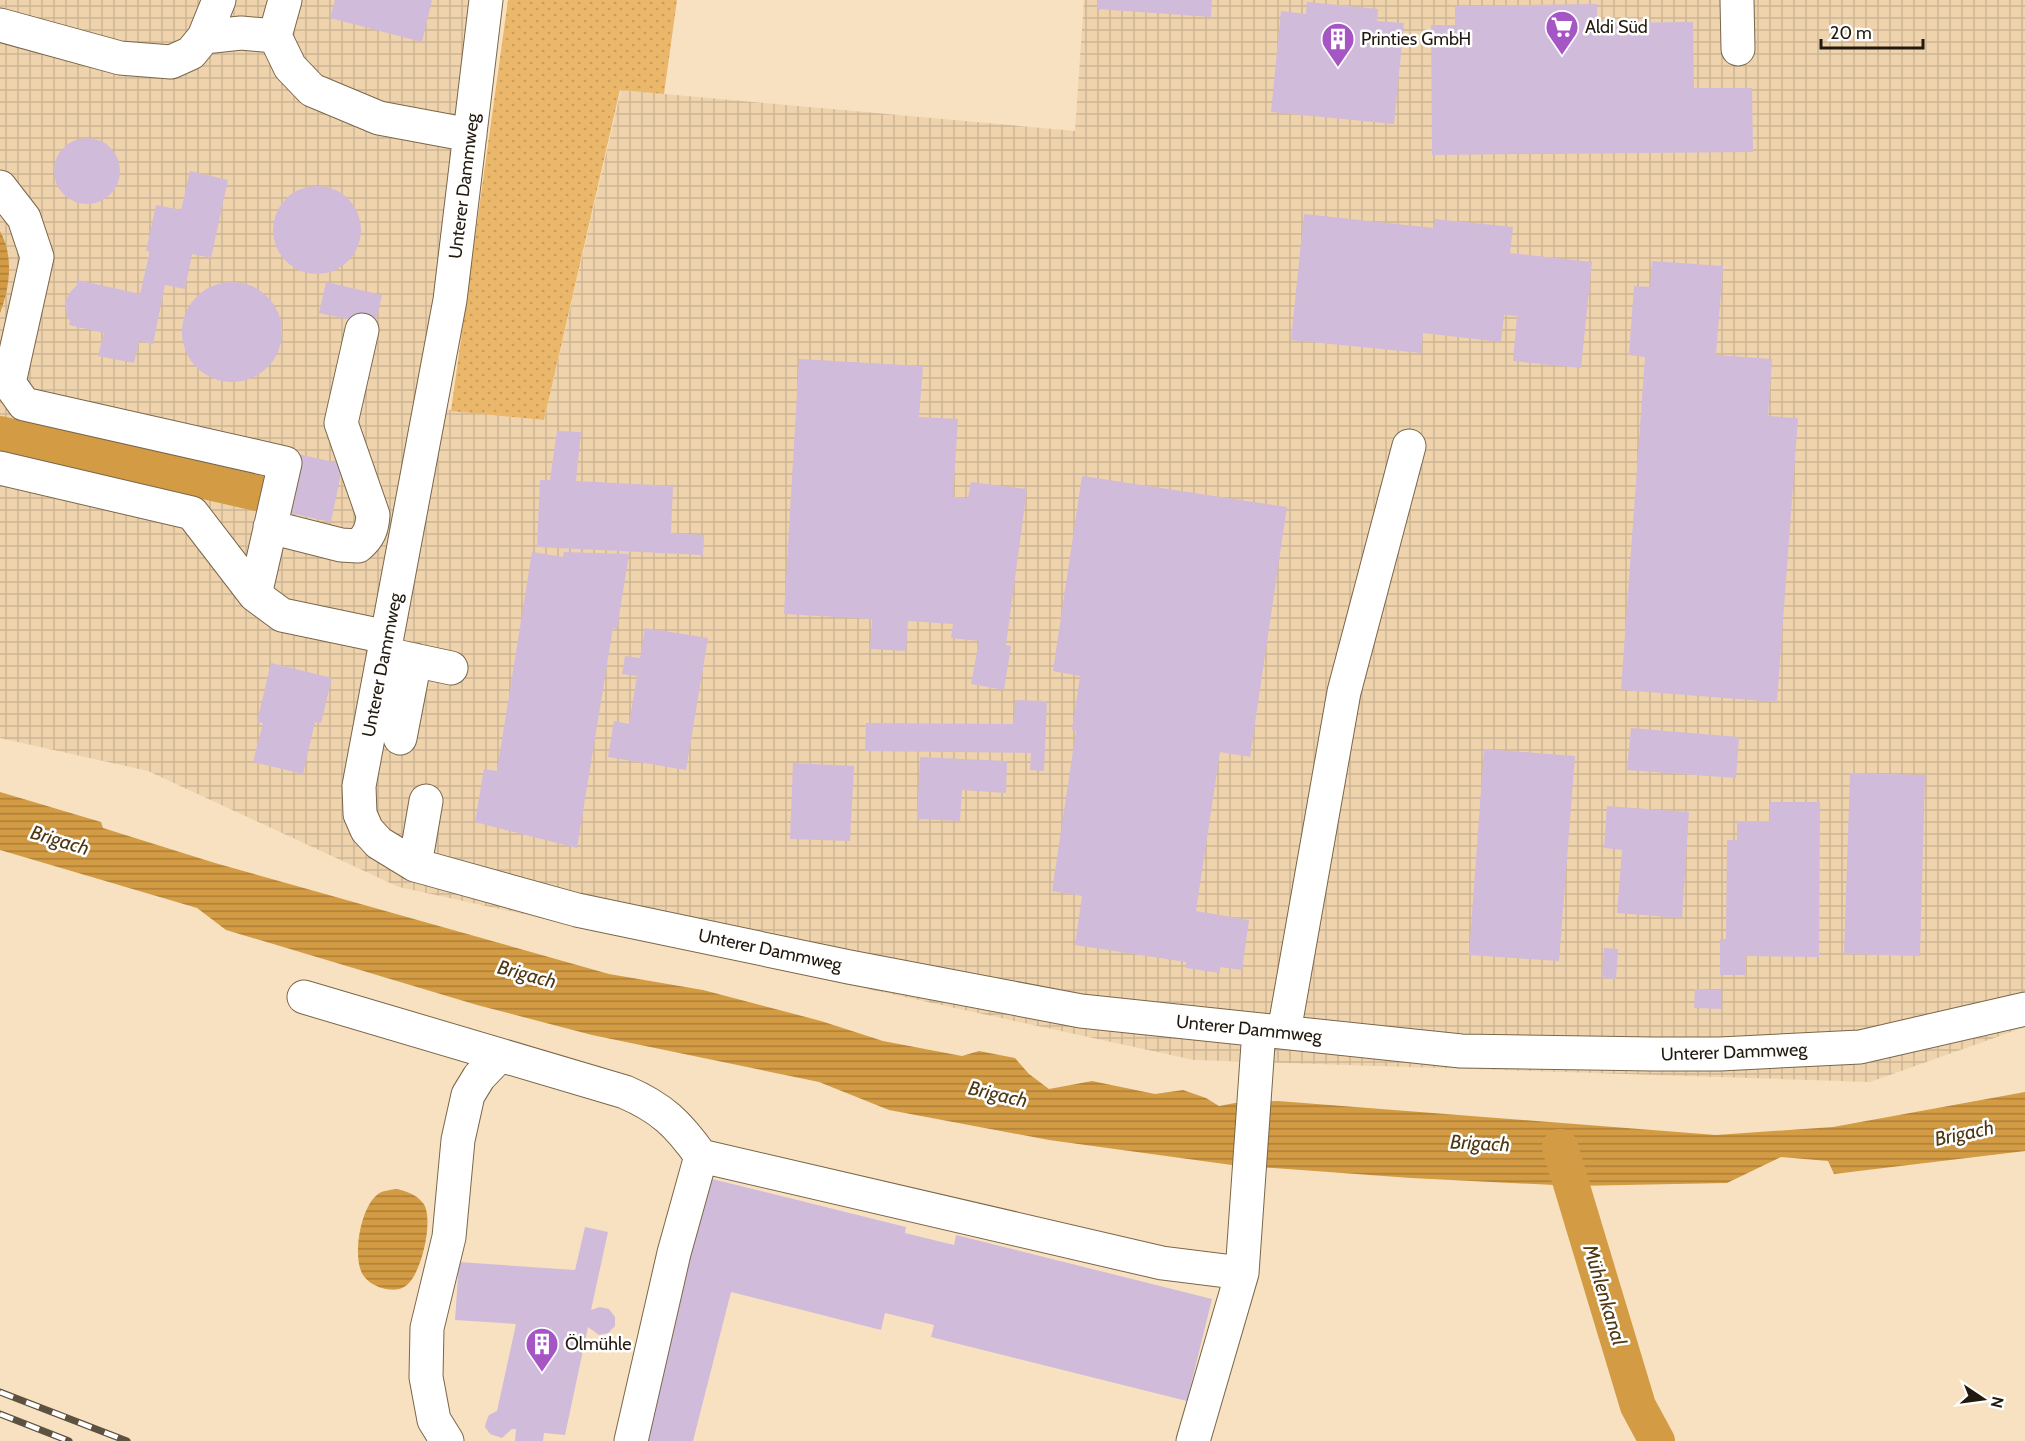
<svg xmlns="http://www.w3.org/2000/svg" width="2025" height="1441" font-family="Cabin,sans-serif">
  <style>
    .industrial { fill: url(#industrial-grid) }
    .garden { fill: url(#garden-dots) }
    .water { fill: url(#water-rules) }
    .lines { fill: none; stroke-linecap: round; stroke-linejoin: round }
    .canal { stroke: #d39c44; stroke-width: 36 }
    .building { fill: #d1bbdb }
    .minor-casing { stroke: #7a6649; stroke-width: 35 }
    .minor { stroke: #fff; stroke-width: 33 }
    .rail-casing { stroke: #5d513f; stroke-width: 7 }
    .rail { stroke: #fff; stroke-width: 4.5; stroke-dasharray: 14; stroke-linecap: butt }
    .labels { text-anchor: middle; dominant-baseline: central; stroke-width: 5; stroke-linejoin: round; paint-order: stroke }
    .poi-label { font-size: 18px; fill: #221a0e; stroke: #fff; text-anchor: start }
    .street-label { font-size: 18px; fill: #221a0e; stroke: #fff }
    .water-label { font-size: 20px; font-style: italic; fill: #4e3712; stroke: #fff }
  </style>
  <defs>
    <pattern id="industrial-grid" width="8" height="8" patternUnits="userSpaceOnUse" patternTransform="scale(1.5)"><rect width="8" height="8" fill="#efd3ad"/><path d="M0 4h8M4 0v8" fill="none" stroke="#cdb594"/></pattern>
    <pattern id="garden-dots" width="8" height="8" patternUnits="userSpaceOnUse" patternTransform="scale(1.5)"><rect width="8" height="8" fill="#ebb86b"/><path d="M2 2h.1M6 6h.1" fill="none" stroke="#c99e5c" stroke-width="1.8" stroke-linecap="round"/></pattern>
    <pattern id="water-rules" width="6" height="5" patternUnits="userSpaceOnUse" patternTransform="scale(1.5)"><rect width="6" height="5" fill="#d39c44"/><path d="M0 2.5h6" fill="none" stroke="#ab7e37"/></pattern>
  </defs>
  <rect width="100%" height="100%" fill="#f8e1c0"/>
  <path class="industrial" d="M0 0H480L423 407 544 420 621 90 1075 131 1084 0H2025V1027L1870 1082 1194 1060 399 887 148 771 0 738Z"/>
  <path class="garden" d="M508 0H677L664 94 620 90 544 420 451 411Z"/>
  <path class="water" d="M0 231C14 256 10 287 0 313Z
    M0 792 101 822 103 828 215 863 609 974 703 990 821 1021 883 1041 962 1056 979 1051 1015 1058 1029 1074 1049 1089 1092 1081 1155 1094 1183 1090 1206 1098 1219 1106 1235 1103 1278 1101 1716 1135 1833 1127 2025 1092V1151L1834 1174 1828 1161 1781 1157 1727 1183 1574 1186 1411 1178 1232 1165 1049 1140 889 1110 819 1082 592 1035 477 1005 226 930 197 908 0 850Z
    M396 1189C406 1191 416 1194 423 1203 435 1217 421 1279 404 1287 397 1291 389 1290 382 1288 375 1286 368 1282 363 1275 352 1258 360 1207 378 1194 382 1191 390 1190 396 1189Z"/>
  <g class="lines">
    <path class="canal" d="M0 434 261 494
      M1560 1147 1638 1406 1657 1441"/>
  </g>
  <path class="building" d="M335 0H432L422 42 330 18Z
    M1098 0H1212L1211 17 1097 9Z
    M1307 2 1378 9 1377 21 1404 23 1394 124 1271 112 1281 11 1306 14Z
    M1597 4V23L1693 22 1694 88H1752L1753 152 1432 155 1431 25H1455V6Z
    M54 171a33 33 0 1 1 66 0a33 33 0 1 1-66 0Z
    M190 171 228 180 211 258 192 254 185 289 165 285 153 344 139 341 134 363 98 356 104 333 69 325 70 321 67 316 65 302 71 291 77 285 78 280 140 294 150 251H146L156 205 181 210Z
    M273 230a44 44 0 1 1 88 0a44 44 0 1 1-88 0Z
    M1304 214 1434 228 1435 219 1513 227 1510 253 1592 262 1581 368 1513 361 1517 316 1504 315 1501 342 1423 333 1421 353 1291 340Z
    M1652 261 1723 266 1716 355 1772 359 1768 416 1798 418 1777 702 1621 690 1645 357 1629 355 1634 286 1650 287Z
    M326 282 382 295 375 325 319 313Z
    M182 332a50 50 0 1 1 100 0a50 50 0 1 1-100 0Z
    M799 359 923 366 919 417 958 419 953 497 968 498 971 482 1027 489 1006 645 1011 646 1004 690 971 684 979 641 951 638 953 624 908 621 906 651 870 649 872 619 784 614Z
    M557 431 581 432 576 481 673 486 671 533 704 535 703 555 537 547 540 480H550Z
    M293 453 343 464 331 522 281 511Z
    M1082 476 1287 507 1250 757 1220 752 1196 911 1249 920 1242 970 1220 967V973L1186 968V962L1075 945 1082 896 1052 891 1076 731 1072 730 1080 676 1053 671Z
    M532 552 563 557 564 552 629 554 617 629 613 628 577 848 475 822 484 769 497 771Z
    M645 628 708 638 686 770 608 757 614 721 629 724 637 676 622 674 625 656 640 658Z
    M271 663 332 678 321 723 315 722 303 774 253 762 263 723 257 722Z
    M1015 700 1047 701 1044 771 1030 770 1031 753 865 751 866 723 1014 724Z
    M1631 728 1739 737 1736 778 1627 770Z
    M1484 749 1575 756 1559 961 1469 955Z
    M920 757 1007 761 1006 793 962 790 960 821 917 819Z
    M793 763 854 766 850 841 790 839Z
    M1850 773 1925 775 1920 956 1844 954Z
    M1770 802H1820L1819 957 1746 956V975H1720V939H1726L1727 840H1737V821H1770Z
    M1607 806 1689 812 1682 918 1617 913 1622 850 1604 848Z
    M1604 948 1618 949 1616 979 1602 978Z
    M1695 989 1721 990V1009L1694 1008Z
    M708 1178 906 1227 905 1233 954 1245 956 1235 1212 1299 1187 1401 931 1337 934 1325 885 1313 881 1330 731 1292 693 1441H642Z
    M585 1227 608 1232 591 1310 600 1307 609 1309 615 1317V1326L608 1333 599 1335 588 1327 565 1435 544 1433 543 1441H515L516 1429H512L502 1438 490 1434 485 1427 486 1422 489 1415 497 1411 516 1324 455 1320 459 1262 575 1270Z"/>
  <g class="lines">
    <g class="minor-casing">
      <path id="minor" d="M285 0 275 36 290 67 312 90 379 118 470 135
        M486 0 450 300 359 786 360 814 367 830 379 843 415 865 577 910 849 967 1081 1011 1461 1051 1653 1054H1720L1860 1047 2025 1009
        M1737 0 1738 49
        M0 25 120 58 171 62 191 53 204 37 241 33 275 36
        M204 37 219 0
        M0 187 24 218 37 257 9 383 24 404 285 463 255 595
        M0 468 192 513 255 595 282 615 387 637
        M270 527 341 545 358 546C369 537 372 529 373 515L341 423 362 330
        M395 656 451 668
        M400 738 415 660
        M415 865 426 801
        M304 997 625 1092C662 1108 678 1124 701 1156L1162 1263 1242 1273
        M1284 1032 1344 692 1409 446
        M447 1441 434 1420 426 1377 427 1328 449 1237 458 1140 468 1095 479 1077 500 1055
        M631 1441 674 1253 701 1156
        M1193 1441 1242 1273 1259 1030"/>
    </g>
    <use href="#minor" class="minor"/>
    <g class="rail-casing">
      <path id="rail" d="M0 1392 127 1441
        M0 1414 69 1441"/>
    </g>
    <use href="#rail" class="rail"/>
  </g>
  <defs>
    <g id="supermarket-pin" transform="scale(1.725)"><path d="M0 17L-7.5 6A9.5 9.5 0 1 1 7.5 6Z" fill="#a655c5" stroke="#fff"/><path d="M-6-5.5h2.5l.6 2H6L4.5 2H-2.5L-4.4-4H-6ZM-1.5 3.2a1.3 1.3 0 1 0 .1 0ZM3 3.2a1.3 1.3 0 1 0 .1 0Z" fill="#fff"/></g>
    <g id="building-pin" transform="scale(1.725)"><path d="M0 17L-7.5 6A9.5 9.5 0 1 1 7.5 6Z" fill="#a655c5" stroke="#fff"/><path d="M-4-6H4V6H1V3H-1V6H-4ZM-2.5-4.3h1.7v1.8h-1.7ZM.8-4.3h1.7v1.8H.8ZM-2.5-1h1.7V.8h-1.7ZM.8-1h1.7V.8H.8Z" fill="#fff"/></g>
  </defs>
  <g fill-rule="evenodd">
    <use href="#supermarket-pin" x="1562" y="27"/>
    <use href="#building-pin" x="1338" y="39"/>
    <use href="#building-pin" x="542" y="1344"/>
  </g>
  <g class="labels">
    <g class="poi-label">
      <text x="1585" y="27">Aldi Süd</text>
      <text x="1361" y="39">Printies GmbH</text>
      <text x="565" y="1344">Ölmühle</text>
    </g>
    <g class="street-label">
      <text transform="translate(464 186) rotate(-83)">Unterer Dammweg</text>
      <text transform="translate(382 665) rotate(-79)">Unterer Dammweg</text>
      <text transform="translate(770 950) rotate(12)">Unterer Dammweg</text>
      <text transform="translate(1249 1029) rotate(6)">Unterer Dammweg</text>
      <text transform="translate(1734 1052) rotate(-2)">Unterer Dammweg</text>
    </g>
    <g class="water-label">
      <text transform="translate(60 840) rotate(17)">Brigach</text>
      <text transform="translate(527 974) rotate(15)">Brigach</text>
      <text transform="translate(998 1094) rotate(13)">Brigach</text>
      <text transform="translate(1964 1133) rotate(-12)">Brigach</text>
      <text transform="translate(1480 1143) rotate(3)">Brigach</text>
      <text transform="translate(1605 1295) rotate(73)">Mühlenkanal</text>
    </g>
  </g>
  <g transform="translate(1983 1399) rotate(103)" stroke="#ffffff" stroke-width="4.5" paint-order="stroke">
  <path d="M0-4.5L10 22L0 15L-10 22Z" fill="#221a0e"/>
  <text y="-9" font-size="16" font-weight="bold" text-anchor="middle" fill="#221a0e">N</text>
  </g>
  <path d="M1821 39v9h102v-9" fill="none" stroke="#221a0e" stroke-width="3"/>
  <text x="1830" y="39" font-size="18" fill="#221a0e" stroke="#ffffff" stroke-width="4.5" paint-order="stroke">20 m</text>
</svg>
